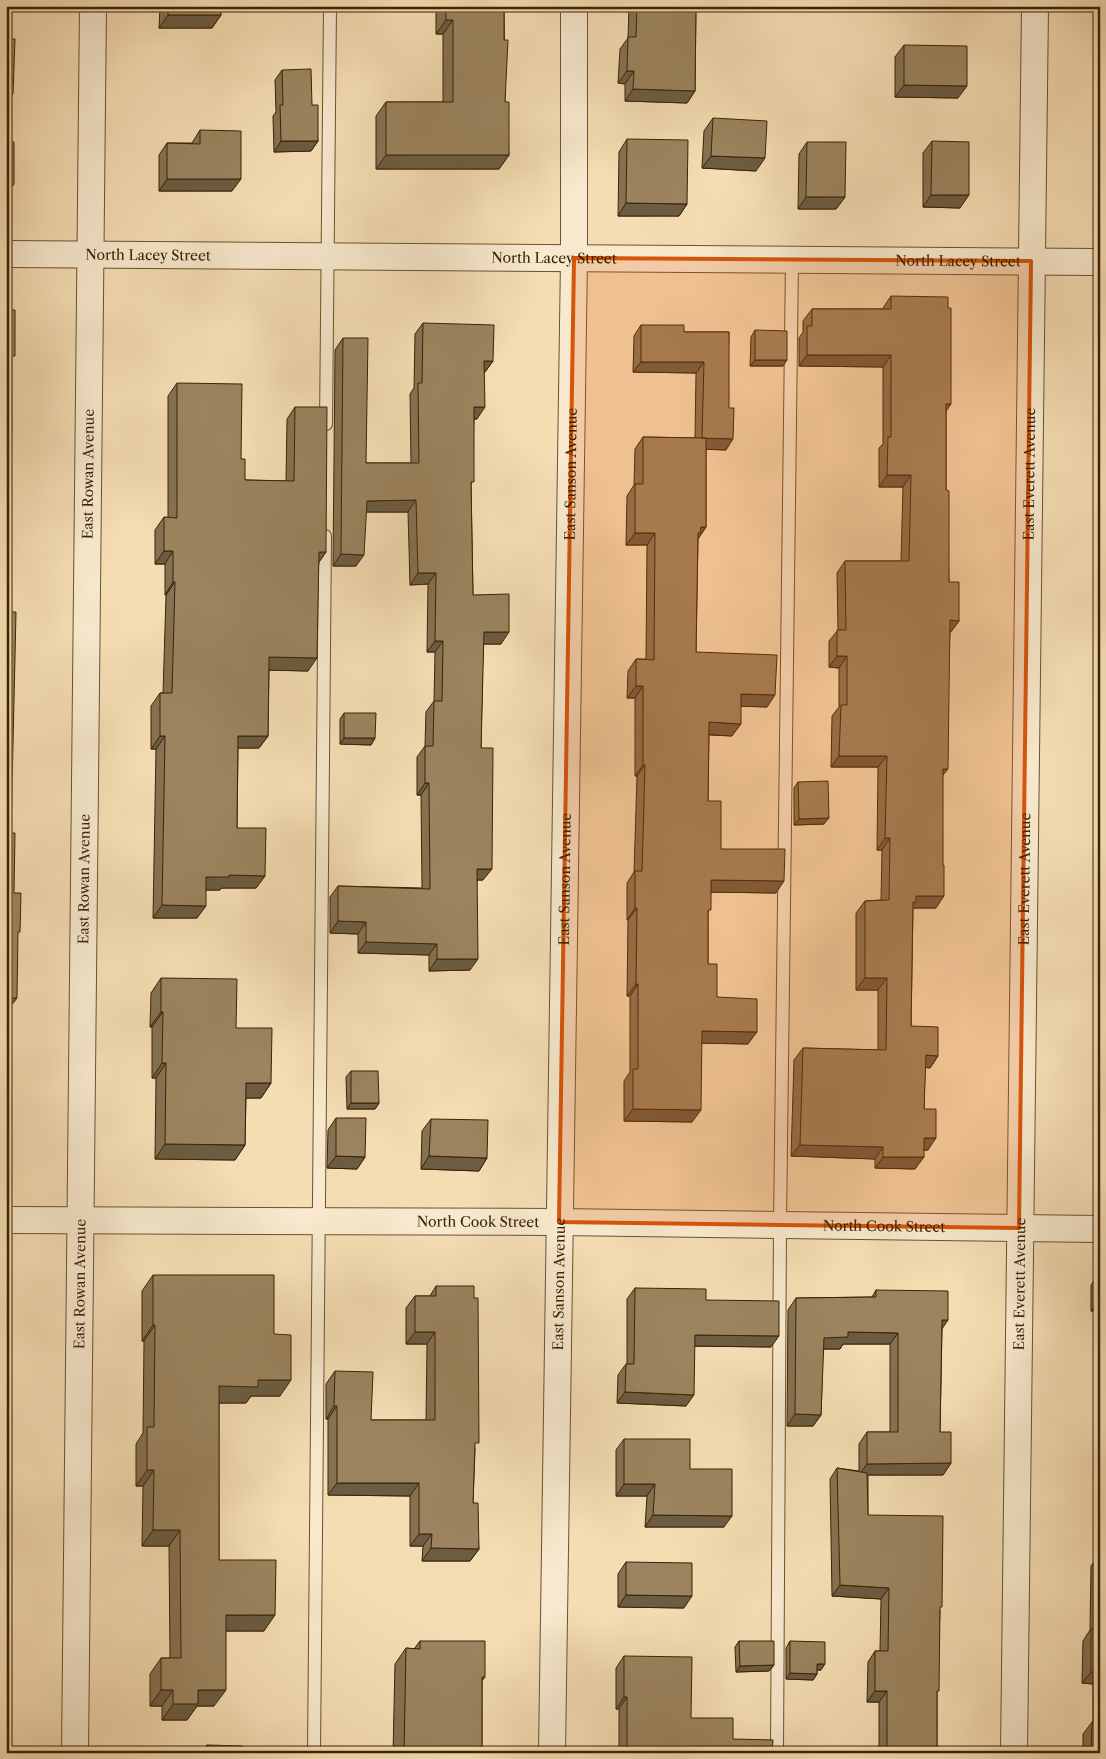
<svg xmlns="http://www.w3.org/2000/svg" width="1106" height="1759" font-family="'Libre Caslon Text',serif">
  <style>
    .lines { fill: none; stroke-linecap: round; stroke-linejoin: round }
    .service-casing { stroke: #695230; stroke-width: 14 }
    .minor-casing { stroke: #695230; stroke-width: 28 }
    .service { stroke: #f8e9ce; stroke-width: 12 }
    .minor { stroke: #f8e9ce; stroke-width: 26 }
    .wall { fill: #857252; stroke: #3a2304 }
    .shaded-wall { fill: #6c5c42; stroke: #3a2304 }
    .building { fill: #9b845f; stroke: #3a2304 }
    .marked { fill: #d7540b; fill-opacity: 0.2; stroke: #d7540b; stroke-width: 4; stroke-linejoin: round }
    .labels { text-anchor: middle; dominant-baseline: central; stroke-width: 4; stroke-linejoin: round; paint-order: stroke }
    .street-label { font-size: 14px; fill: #3a2304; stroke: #f8e9ce }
  </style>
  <rect width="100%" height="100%" fill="#f5ddb3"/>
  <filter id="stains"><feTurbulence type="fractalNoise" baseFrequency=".004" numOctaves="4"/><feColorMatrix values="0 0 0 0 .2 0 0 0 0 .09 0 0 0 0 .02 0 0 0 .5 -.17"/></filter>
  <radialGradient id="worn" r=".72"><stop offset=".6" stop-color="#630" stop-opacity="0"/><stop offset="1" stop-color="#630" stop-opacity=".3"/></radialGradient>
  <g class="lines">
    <g class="service-casing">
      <path id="service" d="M326 424 330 6
        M314 1753 325 536
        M777 1753 780 1225 792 260"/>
    </g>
    <g class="minor-casing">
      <g id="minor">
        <path id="s1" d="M6 254 1100 262"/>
        <path id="s2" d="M6 1220 559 1222 1100 1229"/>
        <path id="s3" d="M75 1753 93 6"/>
        <path id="s4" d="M552 1753 574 258V6"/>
        <path id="s5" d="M1014 1753 1035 6"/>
      </g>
    </g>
    <use href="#service" class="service"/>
    <use href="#minor" class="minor"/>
  </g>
  <path class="wall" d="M160 6H221V15L212 28H159Z
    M436 6H504L505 102 509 155 499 169H376V116L386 102H443V34H436Z
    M629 6H696L695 91 687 103 625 101V84L618 83 620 49 628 38Z
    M904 45 958 98 895 97V57Z
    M282 70 312 105 318 141 311 151 274 152 273 116 276 112 275 80Z
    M713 118 756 171 702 168 704 131Z
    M200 130 232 191H159V155L167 143H192Z
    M627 139 687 204 679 216H618L619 152Z
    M932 141 960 208 923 207V153Z
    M807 142 845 197 836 209H798L799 154Z
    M891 296 946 412V490L949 582 959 621 950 632 936 908H913L911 1026 938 1056 930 1068 925 1067 924 1109 928 1150H924L915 1169 875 1168V1159L791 1156 794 1060 803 1048 878 1050V990H856V913L865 901 881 900 882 850H877L878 767H831L832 716 839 707V668L829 667V641L838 630 837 573 845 561H901L903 487H879V448L883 444V367L799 366V338L803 332V321L812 309H883V308Z
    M423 323 493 361 485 372H484L477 419H474L471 486 473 595 501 644H483L481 748 483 880H477L470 970 429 971V955L358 953V934L330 933V897L338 886 422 888 421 795H417V757L425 746 426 712 434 701 435 652H427L428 584 410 585 408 512H366L356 566H333L335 350 343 338 366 463H411L410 394 414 388 415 334Z
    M641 325 684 332H729L726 450 706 449V527L698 539 696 652 767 707 741 706 732 736 709 735 708 801 721 849 776 893 711 892 708 914V964L717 997 748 1044 701 1043 692 1122 624 1121V1081L630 1072V996H627L628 920H627V883L634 872 637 776H635V698H627L628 671 636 659H646L647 545H626L627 496 634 485 635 449 643 437 695 438 696 373 633 372 634 336Z
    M755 330 783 366H750L751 337Z
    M177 383 241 459 245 480 286 481 287 419 295 407 326 552 319 562 308 671 269 670 268 736 259 748H238L237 828 265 876 256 888H222L220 890H206L197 918H153L156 749H151V706L160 693H163L166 595H165V564H155V530L164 517 168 518V396Z
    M344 713 375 738 371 745 340 744V719Z
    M798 782 824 824 794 825V788Z
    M161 978 236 1028 271 1083 261 1098H246L245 1145 235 1160 155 1159 156 1078H152V1027H150L151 993Z
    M1100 1051V1125L1099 1052Z
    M351 1071 379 1103 375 1109H347L346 1077Z
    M336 1118 365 1157 357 1169 327 1168 328 1130Z
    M431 1119 487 1158 479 1171 421 1169 422 1131Z
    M1100 1273V1479H1094L1096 1311H1091V1285Z
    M153 1275 274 1334 280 1396H251L246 1403H219V1560L264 1631H226L214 1706H197L187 1720H162V1706H150V1674L161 1658H170L169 1546H142L143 1486H136V1444L143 1433 144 1341H142V1291Z
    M436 1286 475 1449 473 1503 479 1549 470 1561H422L423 1546H410V1496L328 1495V1419H326V1384L335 1371 371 1420H426L427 1344H406V1308L415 1296H430Z
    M635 1288 706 1300 771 1347 694 1346 686 1406 617 1403 618 1375 626 1364H627V1299Z
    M876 1290 942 1329 940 1432 951 1463 943 1475H868V1515L940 1610 937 1694V1750L935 1753H879V1702H867L868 1662 875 1651H880L881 1599 832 1596 830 1479 837 1468 859 1471V1444L867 1432H890V1344H843L840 1349H823L821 1415 813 1426H787L788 1310 796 1298 872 1297Z
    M624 1439 690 1469 724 1527H645L647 1496H616V1450Z
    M1100 1554V1753H1083V1734L1092 1722H1093V1684L1082 1683 1083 1641 1090 1630 1091 1566Z
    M626 1562 684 1608 618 1607V1574Z
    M420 1641 485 1677 482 1681V1753H393L395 1664 406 1648 414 1649Z
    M739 1641 774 1665 769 1671 736 1672 735 1647Z
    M790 1641 821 1670H817V1674L813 1680 786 1679V1648Z
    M624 1656 691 1718 733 1739 772 1753H619V1709H616V1668Z
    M207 1745 242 1753H202Z"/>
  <path class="shaded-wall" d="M168 15H221L212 28H159Z
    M446 20H453L443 34H436Z
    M627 71H634L625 84 618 83Z
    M904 85 967 86 958 98 895 97Z
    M633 89 695 91 687 103 625 101Z
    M6 94H13L6 104Z
    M281 141H318L311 151 274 152Z
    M386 155H509L499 169H376Z
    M711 156 765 158 756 171 702 168Z
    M167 179H241L232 191H159Z
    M6 184H14L6 195Z
    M931 195H969L960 208 923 207Z
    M806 197H845L836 209H798Z
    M626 203 687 204 679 216H618Z
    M807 355H891L883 367 799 366Z
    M755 360H787L783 366H750Z
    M484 361H493L485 372H476Z
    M641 362H704L696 373 633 372Z
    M946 404H951L943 416Z
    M474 407H485L477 419H466Z
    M6 432H12L6 441Z
    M702 438 733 439 726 450 695 449Z
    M887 475H911L903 487H879Z
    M416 500 408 512H359L367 501Z
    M701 527H706L698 539 689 545Z
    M635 533H655L647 545H626Z
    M164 551H173L165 564H155Z
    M319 552H326L317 565Z
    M341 554 364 555 356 566H333Z
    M418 573H436L428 584 410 585Z
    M173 582H175L166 595H165Z
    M950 620 959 621 951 632H942Z
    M484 632H509L501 644H476Z
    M435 641H443L435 652H427Z
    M837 656H847L839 668 829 667Z
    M269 657 317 658 308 671 260 670Z
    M636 686H643L635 698H627Z
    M741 694 775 695 767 707 733 706Z
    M709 722 741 724 732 736 701 734Z
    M160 736H165L156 749H151Z
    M238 736H268L259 748H229Z
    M344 738H375L371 745 340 744Z
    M839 756H887L878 767H831Z
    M643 765H645L637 776H635Z
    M943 769H948L939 780Z
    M425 783H429L421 795H417Z
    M829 818 824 824 794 825 799 819Z
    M885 838H890L882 850H877Z
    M477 869H492L483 880H469Z
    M229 875 265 876 256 888H222L220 890H197L206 877Z
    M711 880 784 881 776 893 702 892Z
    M916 896H944L936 908H911L905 913Z
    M162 905 206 906 197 918H153Z
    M635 908H637L628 920H627Z
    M338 921 366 922 358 934 330 933Z
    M366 942 437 944 429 955 358 953Z
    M437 959H478L470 970 429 971Z
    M865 978H887L878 990H856Z
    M636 984H638L630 996H627Z
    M6 998H17L8 1010H6Z
    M161 1012H163L152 1027H150Z
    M702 1031 757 1032 748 1044 693 1043Z
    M926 1055 938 1056 930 1068 917 1067Z
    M162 1063H166L156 1078H152Z
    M246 1083H271L261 1098H235Z
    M351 1103H379L375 1109H347Z
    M633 1109 701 1110 692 1122 624 1121Z
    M924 1138H936L928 1150H915Z
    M165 1144 245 1145 235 1160 155 1159Z
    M800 1145 883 1147 875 1159 791 1156Z
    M336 1156 365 1157 357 1169 327 1168Z
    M429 1156 487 1158 479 1171 421 1169Z
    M883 1157H924L915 1169 875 1168Z
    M1100 1299V1306L1096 1311H1091Z
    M942 1320H948L940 1332Z
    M153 1325H155L144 1341H142Z
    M415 1332H435L427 1344H406Z
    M848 1332 898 1333 890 1344H843L840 1349H816L824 1338Z
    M695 1335 779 1336 771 1347 687 1346Z
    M258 1380H291L280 1396H251L246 1403H208L219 1386Z
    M625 1392 694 1395 686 1406 617 1403Z
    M334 1406H337L328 1419H326Z
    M795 1414 821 1415 813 1426H787Z
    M951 1463 943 1475H859L867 1464Z
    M147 1470H154L143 1486H136Z
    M1100 1471V1479H1094Z
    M337 1483H419L410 1496 328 1495Z
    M624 1484H655L647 1496H616Z
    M653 1515 732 1516 724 1527H645Z
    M153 1530H180L169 1546H142Z
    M419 1534H432L423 1546H410Z
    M431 1548 479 1549 470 1561H422Z
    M840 1585 889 1588 881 1599 832 1596Z
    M626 1595 692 1596 684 1608 618 1607Z
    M226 1615H275L264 1631H214Z
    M817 1664H825L821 1670H813Z
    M774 1665 769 1671 736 1672 740 1666Z
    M1091 1672H1100V1674L1093 1684 1082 1683Z
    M790 1673 817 1674 813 1680 786 1679Z
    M161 1690H173L162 1706H150Z
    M198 1690H226L214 1706H197L187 1720H162L173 1704Z
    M875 1691H887L879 1702H867Z
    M624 1697H627L619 1709H616Z
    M931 1750H937L935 1753H929Z
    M1091 1751H1098L1097 1753H1090Z"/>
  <path class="building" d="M168 6H221V15H168Z
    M446 6H504V40H508L505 102H509V155H386V102H453V20H446Z
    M637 6H696L695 91 633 89 634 71H627L628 37H636Z
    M6 39H15L13 94H6Z
    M904 45 967 46V86L904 85Z
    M311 69 312 105H318V141H281L280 105H283L282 70Z
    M713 118 767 121 765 158 711 156Z
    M200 130 241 131V179H167V143L200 144Z
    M627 139 688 140 687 204 626 203Z
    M6 141 14 142V184H6Z
    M932 141 969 142V195H931Z
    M807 142H846L845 197H806Z
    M891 296 948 297V308H951V404H946V490L949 491V582H959V621L950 620 948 769H943V865H944V896H916V902H913L911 1026 938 1027V1056L926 1055 924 1109H936V1138H924V1157H883V1147L800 1145 803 1048 886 1050 887 978H865V901L889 900 890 838H885L887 756H839L841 705H847V656H837V630H846L845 561H909L911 475H887L888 437H891V355H807V326H812V309H891Z
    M6 310H15V356H12V432H6Z
    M423 323 494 325 493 361H484L485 407H474V482H471L473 595 509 594V632H484L481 748H493L492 869H477L478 959H437V944L366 942V922L338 921V886L430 889 429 783H425V746H433L434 701H442L443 641H435L436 573H418L416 500 367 501 364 555 341 554 343 338H368L366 463H419L418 383H422Z
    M641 325H684V332H729V408H734L733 439 702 438 704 362H641Z
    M755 330 787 331V360H755Z
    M177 383 242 384 241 459H245V480L294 481 295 407H327L326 552H319L317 658 269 657 268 736H238L237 828H266L265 876 229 875V877H206V906L162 905 165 736H160V693H172L175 582H173V551H164V517L177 518Z
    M643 437 706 438V527H701L700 533H698L696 652 777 655 775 695 741 694V724L709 722 708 801H721V849H785L784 881 711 880V910H708V964H717V997L757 999V1032L702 1031 701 1110 633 1109V1069H638V984H636L637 908H635V871H642L645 765H643V686H636V659L654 660 655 533H635V484H643Z
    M6 515H9V612H16L11 833H15L14 893H21L20 932H18L17 998H6V1006Z
    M344 713H376L375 738H344Z
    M828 781 829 818 799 819 798 782Z
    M161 978 237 979 236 1028H272L271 1083H246L245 1145 165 1144 166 1063H162L163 1012H161Z
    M351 1071H378L379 1103H351Z
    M336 1118H366L365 1157 336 1156Z
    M431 1119 488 1120 487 1158 429 1156Z
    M153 1275H274V1334L291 1335V1380H258V1387L219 1386V1560H276L275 1615H226V1690H198V1704H173V1690H161V1658H181L180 1530H153L154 1470H147V1427H154L155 1325H153Z
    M436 1286H474V1298H478L479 1443H475L473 1503H478L479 1549 431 1548 432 1534H419V1483H337V1406H334L335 1371 373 1372 371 1420H435V1332H415V1296H436Z
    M635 1288 706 1289V1300L779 1301V1336L695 1335 694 1395 625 1392 626 1364H634Z
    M876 1290 948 1291V1320H942L940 1432H951V1463L867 1464V1432H898V1333L848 1332V1337L824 1338 821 1415 795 1414 796 1298 876 1297Z
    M624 1439H690V1469H732V1516L653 1515 655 1484H624Z
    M837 1468 867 1473 868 1515 943 1516 942 1607H940L939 1691H937V1750H931V1753H887V1691H875V1651H888L889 1588 840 1585Z
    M1100 1554V1672H1091V1629H1099Z
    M626 1562 692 1563V1596L626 1595Z
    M420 1641H485V1677H482V1753H404L406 1648 420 1649Z
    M739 1641H774V1665L740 1666Z
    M790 1641 825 1642V1664H817V1674L790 1673Z
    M624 1656 692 1657 691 1718H733V1739L773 1740 772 1753H627V1697H624Z
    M1092 1722 1100 1723V1753H1098V1751H1091Z
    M207 1745 242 1746V1753H207Z"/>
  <path class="marked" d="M574 258 1031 261 1019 1228 559 1222Z"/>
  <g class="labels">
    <g class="street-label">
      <text stroke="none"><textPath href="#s1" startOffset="142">North Lacey Street</textPath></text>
      <text stroke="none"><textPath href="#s1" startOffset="548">North Lacey Street</textPath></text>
      <text stroke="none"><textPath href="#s1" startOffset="952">North Lacey Street</textPath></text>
      <text stroke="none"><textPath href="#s3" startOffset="1279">East Rowan Avenue</textPath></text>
      <text stroke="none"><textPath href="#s4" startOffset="1279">East Sanson Avenue</textPath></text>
      <text stroke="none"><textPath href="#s5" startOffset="1279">East Everett Avenue</textPath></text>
      <text stroke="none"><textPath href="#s5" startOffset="874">East Everett Avenue</textPath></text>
      <text stroke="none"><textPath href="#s3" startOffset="874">East Rowan Avenue</textPath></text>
      <text stroke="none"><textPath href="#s4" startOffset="874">East Sanson Avenue</textPath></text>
      <text stroke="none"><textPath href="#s2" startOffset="472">North Cook Street</textPath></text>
      <text stroke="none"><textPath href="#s2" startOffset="878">North Cook Street</textPath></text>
      <text stroke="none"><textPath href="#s3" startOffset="469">East Rowan Avenue</textPath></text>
      <text stroke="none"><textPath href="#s4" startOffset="469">East Sanson Avenue</textPath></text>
      <text stroke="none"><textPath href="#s5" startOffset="469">East Everett Avenue</textPath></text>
    </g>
  </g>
  <rect width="1106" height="1759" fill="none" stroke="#f5ddb3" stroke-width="25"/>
  <rect x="8" y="8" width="1091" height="1744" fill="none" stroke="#3a2304" stroke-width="2.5"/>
  <rect x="12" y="12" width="1081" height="1734" fill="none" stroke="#3a2304"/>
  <rect width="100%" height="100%" filter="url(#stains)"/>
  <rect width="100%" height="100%" fill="url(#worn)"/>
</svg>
